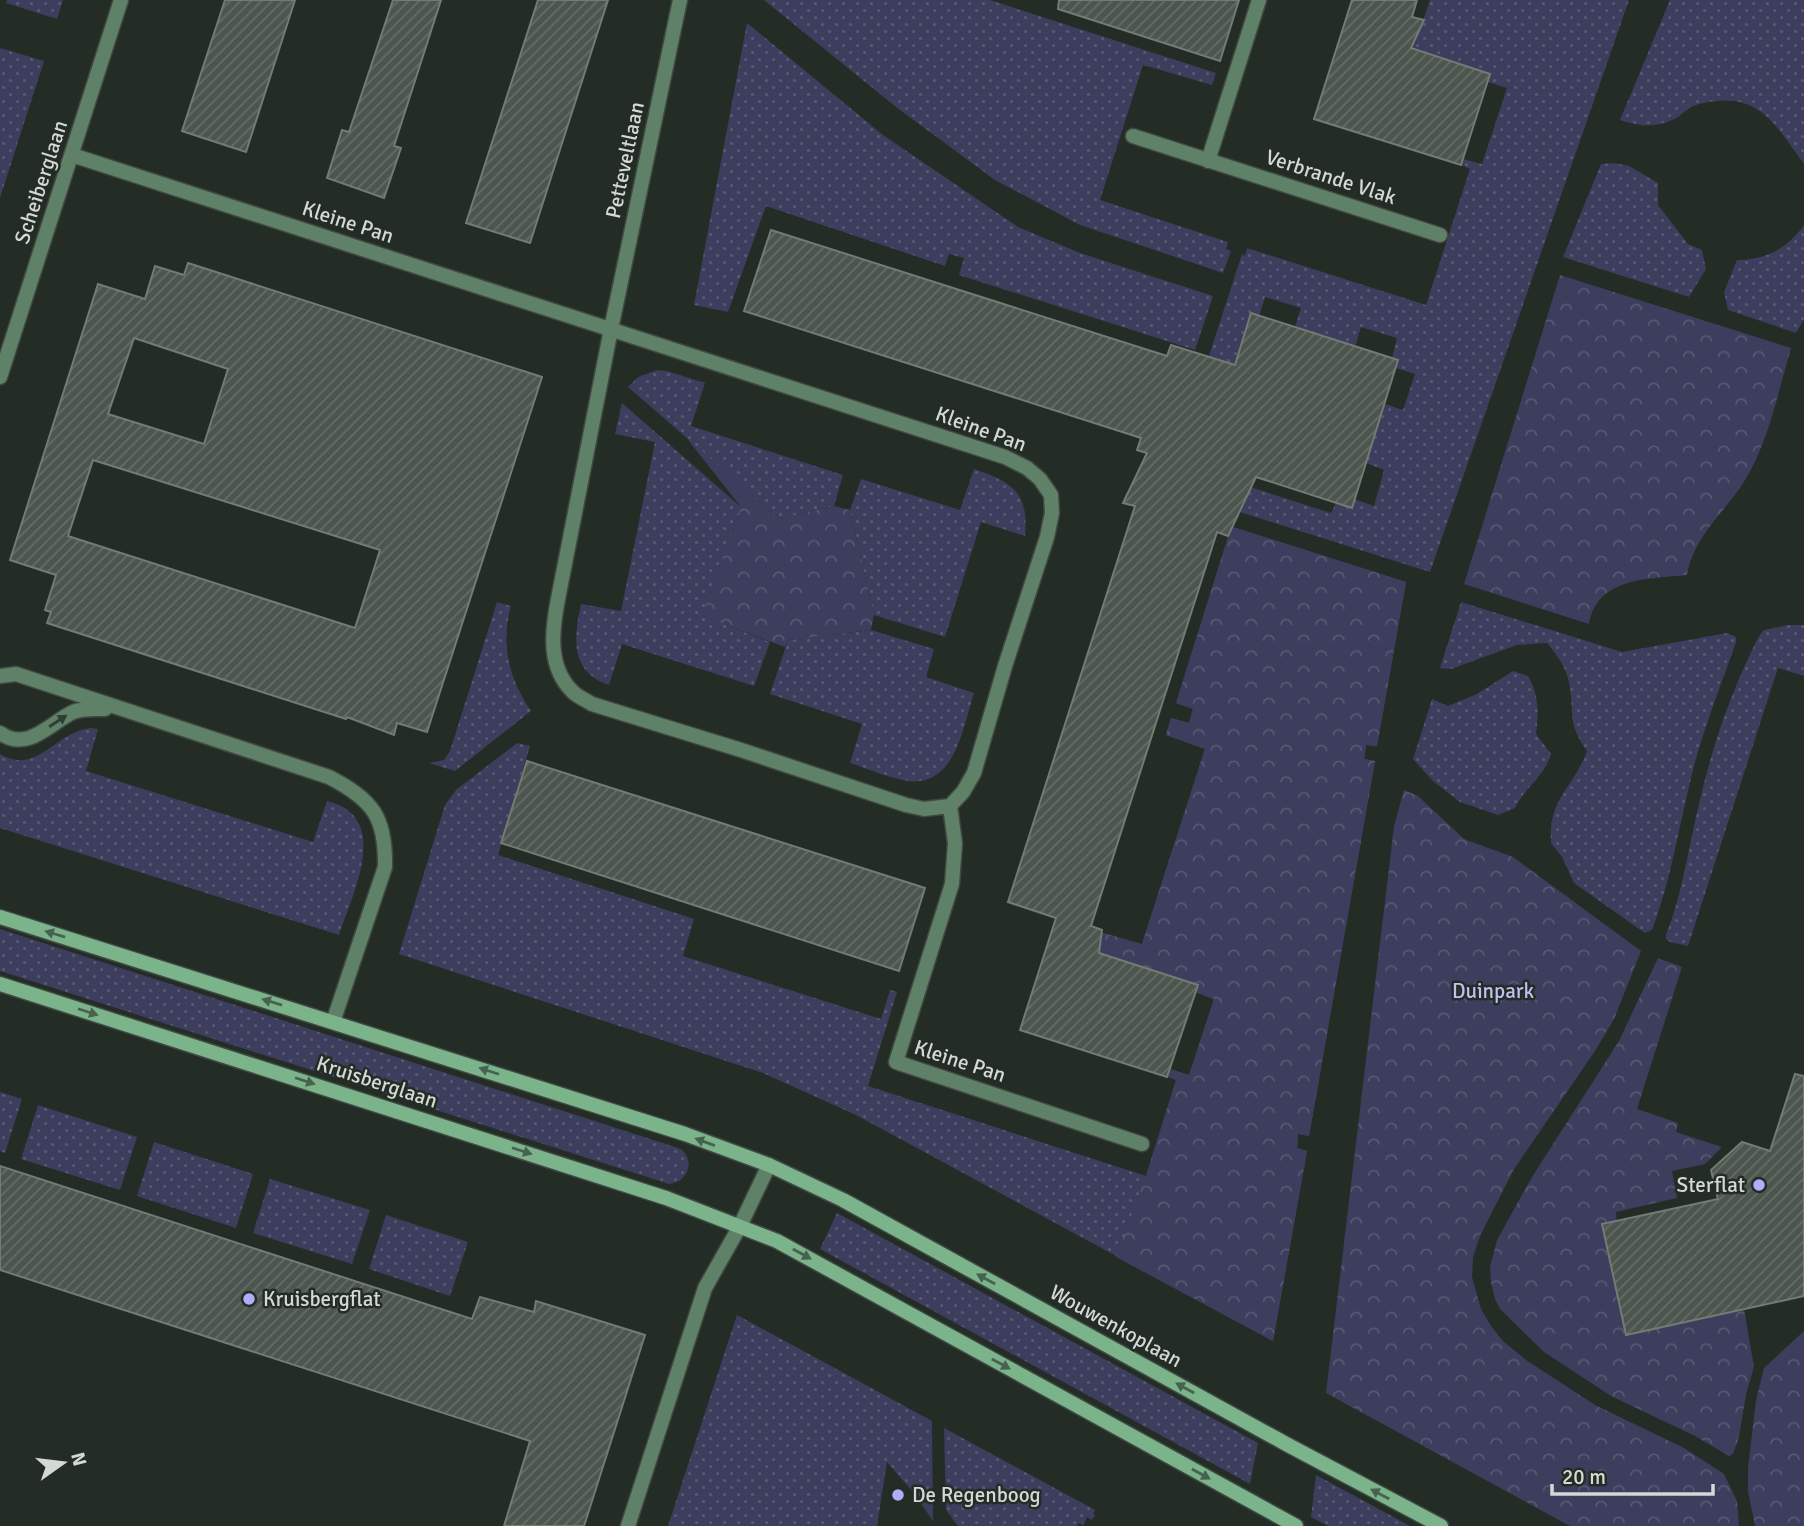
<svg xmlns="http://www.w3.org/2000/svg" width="1804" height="1526" font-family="Signika,sans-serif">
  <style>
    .grass { fill: url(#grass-dots) }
    .park { fill: url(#park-crowns) }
    .building { fill: url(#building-hatch); stroke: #727b74; stroke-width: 2; fill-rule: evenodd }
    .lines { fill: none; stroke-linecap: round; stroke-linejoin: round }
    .minor-casing { stroke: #404842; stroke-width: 17 }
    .tertiary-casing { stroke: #404842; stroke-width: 17 }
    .secondary-casing { stroke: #404842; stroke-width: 17 }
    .minor { stroke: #5f8168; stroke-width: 14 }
    .tertiary { stroke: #5f8168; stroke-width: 14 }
    .secondary { stroke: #7bb38b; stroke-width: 14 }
    .oneway { fill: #303d33 }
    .oneway2 { fill: #47624e }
    .poi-dot { fill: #aeaefa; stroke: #242c26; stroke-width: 2.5 }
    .labels { text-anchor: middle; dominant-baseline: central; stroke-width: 5; stroke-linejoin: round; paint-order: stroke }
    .street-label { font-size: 21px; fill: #d4d9d5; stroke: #242c26 }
    .park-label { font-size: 21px; fill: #bec0f4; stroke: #242c26 }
    .poi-label { font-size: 21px; fill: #d4d9d5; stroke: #242c26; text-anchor: start }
  </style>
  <defs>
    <pattern id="grass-dots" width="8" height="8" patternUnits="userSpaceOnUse" patternTransform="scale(1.75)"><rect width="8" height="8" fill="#3d3d5d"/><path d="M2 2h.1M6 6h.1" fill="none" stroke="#585873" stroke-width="1.8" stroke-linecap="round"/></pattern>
    <pattern id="park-crowns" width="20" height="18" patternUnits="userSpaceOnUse" patternTransform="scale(1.75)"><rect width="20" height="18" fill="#3d3d5d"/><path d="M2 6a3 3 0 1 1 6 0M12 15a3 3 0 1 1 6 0" fill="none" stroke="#585873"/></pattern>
    <pattern id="building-hatch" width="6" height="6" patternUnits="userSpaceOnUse" patternTransform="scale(1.75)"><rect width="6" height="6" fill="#4c554e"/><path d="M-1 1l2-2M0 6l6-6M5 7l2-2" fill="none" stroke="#656d67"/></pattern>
  </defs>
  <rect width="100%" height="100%" fill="#242c26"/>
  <path class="grass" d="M7 0H63L57 19 6 3Z
    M764 0H990L1216 73 1212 85 1143 65 1100 200 1228 242 1226 249 1231 251 1223 273 1080 225 995 180 896 107Z
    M1430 0H1629L1430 572 1167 489 1175 463 1331 513 1336 503 1351 508 1354 499 1374 506 1384 470 1366 463 1385 404 1403 410 1415 374 1396 368 1399 361 1392 358 1397 338 1361 327 1355 347 1295 327 1301 308 1265 297 1259 316 1251 314 1232 374 1206 365 1242 254 1245 256 1247 248 1426 305 1470 169 1461 165 1463 159 1482 164 1507 88 1488 82 1490 73 1377 37 1422 23Z
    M1670 0H1804V164C1780 132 1763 96 1717 101 1709 102 1699 103 1691 107 1686 110 1682 114 1678 117 1659 128 1640 127 1620 120Z
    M747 23 883 135 1018 227 1080 253 1213 296 1195 350 959 275 964 258 949 254 945 266 766 206 728 312 694 305Z
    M0 48 44 61 0 198Z
    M1614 163 1629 166 1658 183V205L1688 244 1702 250 1706 269 1689 297 1563 257 1601 164Z
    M1804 225V319L1796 333 1728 310 1724 292 1737 260C1765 260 1787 249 1804 225Z
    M657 370 667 371 705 383 691 426 843 475 834 506 780 519 628 387 638 377Z
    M622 403 741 507 703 616 770 642 754 686 622 644 609 685C569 672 574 636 581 604L621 611 655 442 615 434Z
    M974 469C1012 482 1029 492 1025 536L981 522 945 637 874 615 850 510 861 479 960 510Z
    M1126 493 1406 582 1377 746 1366 745 1364 759 1375 761 1309 1136 1298 1134 1297 1148 1307 1151 1273 1341 856 1115 763 1073 399 954 445 805 456 790 517 743 530 746 498 855 694 919 683 956 881 1019 890 990 897 992 868 1086 1146 1176 1176 1080 1168 1077 1170 1069 1189 1075 1214 999 1195 992 1196 984 1080 947 1142 944 1205 749 1166 735 1171 718 1189 723 1193 709 1176 703 1229 534 1124 500Z
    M497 602 511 606C500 644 509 679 531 711L455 771 429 763 444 760 450 751Z
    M1461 602 1622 652 1727 633 1736 637V642C1721 686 1703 729 1692 774 1679 826 1671 880 1652 930L1645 933 1574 883 1562 857 1551 843C1548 798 1573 789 1587 751 1568 724 1574 717 1570 688 1568 670 1558 656 1547 643L1517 645 1451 669 1440 668Z
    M1788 625H1804V676L1778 668 1688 946 1670 942 1666 939V935C1683 892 1688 849 1699 804 1712 746 1732 689 1759 636L1764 630Z
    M871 630 934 649 926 677 974 693C963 726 956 787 908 781 889 778 868 769 850 763L862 724 770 694 788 640Z
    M1513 671 1528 676C1539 696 1539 712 1536 734L1551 754C1545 776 1525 787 1515 808L1498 815 1460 802 1433 781 1413 759 1432 699 1448 706 1477 694Z
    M91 728 98 729 86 771 313 842 327 801C393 817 352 894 339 935L0 828V754C38 776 54 732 91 728Z
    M0 929 681 1149C696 1161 687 1183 669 1184L0 971Z
    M0 1092 22 1099 5 1153 0 1151Z
    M38 1105 137 1137 120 1190 21 1159Z
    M154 1142 253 1174 236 1228 137 1196Z
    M270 1179 370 1210 352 1264 253 1233Z
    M837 1213 1258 1443 1250 1484 820 1249Z
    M386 1215 468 1242 450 1296 369 1269Z
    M737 1315 932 1421 933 1521 913 1492 887 1462 877 1526H668Z
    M944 1428 1095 1510 1093 1514 1095 1515 1092 1520 1087 1517 1083 1526 1080 1523 1076 1526H958L946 1510Z
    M1316 1475 1410 1526H1328L1311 1517Z"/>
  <path class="park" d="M1560 275 1791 348C1778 392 1769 441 1745 480 1725 513 1694 535 1687 575 1649 579 1597 577 1589 624L1464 584Z
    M685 436 780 519 834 506 850 510 874 615 871 630 788 640 785 647 702 616 741 507Z
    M1126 493 1406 582 1377 746 1366 745 1364 759 1375 761 1309 1136 1298 1134 1297 1148 1307 1151 1273 1341 1116 1257 1146 1176 1176 1080 1168 1077 1170 1069 1189 1075 1214 999 1195 992 1196 984 1080 947 1086 928 1142 944 1205 749 1166 735 1171 718 1189 723 1193 709 1176 703 1229 534 1124 500Z
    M1404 790 1418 796 1464 839 1513 857 1641 951 1614 1019 1595 1051 1514 1169 1480 1236 1473 1257 1472 1277 1481 1309 1491 1326 1503 1341 1526 1360 1595 1405 1684 1448 1724 1474 1737 1501 1739 1526H1570L1326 1393 1394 826Z
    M1658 958 1682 967 1637 1109 1678 1123 1676 1132 1722 1147 1705 1164 1672 1171 1677 1198 1616 1212 1626 1334 1744 1309 1754 1367 1746 1394 1739 1437 1733 1454 1729 1456 1695 1436 1611 1396 1544 1352 1500 1309 1495 1299 1491 1282 1490 1267 1497 1240 1532 1177 1619 1041Z
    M1804 1331V1526H1755L1748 1491V1468L1756 1400 1764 1368Z"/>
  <path class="building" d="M225 0H295L246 152 182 131Z
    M393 0H441L394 146 401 148 384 198 327 178 342 130 349 132Z
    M538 0H608L530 243 466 223Z
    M1059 0H1239L1220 61 1058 9Z
    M1352 0H1417L1412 17 1424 20 1411 48 1490 74 1461 165 1314 119Z
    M771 230 1167 356 1171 345 1235 365 1251 313 1398 360 1352 508 1256 477 1228 536 1217 532 1091 926 1102 930 1099 953 1198 985 1167 1077 1020 1030 1056 918 1008 902 1135 506 1123 503 1147 453 1137 450 1141 438 744 311Z
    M188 263 542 377 427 732 397 723 394 735 347 717 346 719 47 623 51 612 45 610 56 575 10 560 98 284 145 299 155 266 184 275ZM134 338 228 369 204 444 108 414ZM93 460 380 550 355 628 68 536Z
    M527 761 925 888 899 971 501 843Z
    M1795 1074 1804 1076V1296L1626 1335 1602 1224 1718 1199 1711 1170 1742 1142 1770 1151Z
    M0 1166 472 1319 480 1297 534 1312 536 1301 645 1335 584 1526H504L530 1441 0 1270Z"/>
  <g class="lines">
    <g class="minor-casing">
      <path id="minor" d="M1133 136 1440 235
        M72 155 1005 457 1027 468 1040 479 1051 495 1052 513 1047 537 1005 666 974 773 963 792 950 806 924 809 906 805 741 750 592 704C586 700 578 697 573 692 547 667 552 630 558 599L611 329 680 0
        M1208 161 1259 0
        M0 676 16 674 329 777C373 800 386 817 385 867L333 1022
        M0 733C27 752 48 725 71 713 81 708 94 709 105 709
        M950 806 955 843 952 884 896 1062 1142 1144
        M628 1526 705 1288 740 1226 769 1165"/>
    </g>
    <g class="tertiary-casing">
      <path id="tertiary" d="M0 377 121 0"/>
    </g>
    <g class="secondary-casing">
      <path id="secondary" d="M0 917 685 1134 769 1165 843 1200 1288 1445 1441 1526
        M0 984 666 1198 777 1241 1296 1526"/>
    </g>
    <use href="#minor" class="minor"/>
    <use href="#tertiary" class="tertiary"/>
    <use href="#secondary" class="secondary"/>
  </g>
  <defs><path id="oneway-solid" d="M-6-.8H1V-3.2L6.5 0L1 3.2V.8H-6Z" transform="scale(1.75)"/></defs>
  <use class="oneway" href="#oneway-solid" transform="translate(58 721) rotate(-33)"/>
  <g class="oneway2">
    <use href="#oneway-solid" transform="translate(55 934) rotate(-163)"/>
    <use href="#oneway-solid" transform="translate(272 1002) rotate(-163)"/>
    <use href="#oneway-solid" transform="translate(88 1012) rotate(18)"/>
    <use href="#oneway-solid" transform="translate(489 1071) rotate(-162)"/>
    <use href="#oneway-solid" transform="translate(305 1081) rotate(18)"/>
    <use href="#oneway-solid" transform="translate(705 1142) rotate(-160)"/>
    <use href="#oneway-solid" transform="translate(522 1151) rotate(18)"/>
    <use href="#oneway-solid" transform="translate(802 1254) rotate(29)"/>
    <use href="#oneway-solid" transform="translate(986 1279) rotate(-151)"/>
    <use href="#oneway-solid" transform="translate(1001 1364) rotate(29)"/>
    <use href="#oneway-solid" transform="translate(1185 1388) rotate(-151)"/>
    <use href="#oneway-solid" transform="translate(1201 1474) rotate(29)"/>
    <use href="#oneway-solid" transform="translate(1380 1494) rotate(-152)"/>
  </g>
  <g class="poi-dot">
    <circle cx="1759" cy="1185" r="7"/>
    <circle cx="249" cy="1299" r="7"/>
    <circle cx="898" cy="1495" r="7"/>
  </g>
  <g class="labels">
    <g class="street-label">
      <text transform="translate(625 160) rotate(-78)">Petteveltlaan</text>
      <text transform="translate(1331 177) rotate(18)">Verbrande Vlak</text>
      <text transform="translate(41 182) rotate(-72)">Scheiberglaan</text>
      <text transform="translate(348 222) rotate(18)">Kleine Pan</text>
      <text transform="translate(981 429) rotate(20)">Kleine Pan</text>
      <text transform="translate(960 1061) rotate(18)">Kleine Pan</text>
      <text transform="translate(377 1082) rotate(18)">Kruisberglaan</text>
      <text transform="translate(1116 1326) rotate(29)">Wouwenkoplaan</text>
    </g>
    <g class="park-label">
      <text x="1493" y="991">Duinpark</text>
    </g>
    <g class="poi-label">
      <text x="1745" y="1185" text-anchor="end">Sterflat</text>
      <text x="263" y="1299">Kruisbergflat</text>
      <text x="912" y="1495">De Regenboog</text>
    </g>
  </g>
  <g transform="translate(63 1463) rotate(76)" stroke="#242c26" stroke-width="5" paint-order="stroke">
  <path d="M0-5L12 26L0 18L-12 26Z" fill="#d4d9d5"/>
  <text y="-10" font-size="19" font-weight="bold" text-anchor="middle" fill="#d4d9d5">N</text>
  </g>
  <path d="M1552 1484v10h161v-10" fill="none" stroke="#d4d9d5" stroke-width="3.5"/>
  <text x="1562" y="1484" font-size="21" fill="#d4d9d5" stroke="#242c26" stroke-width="5" paint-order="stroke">20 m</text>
</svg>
